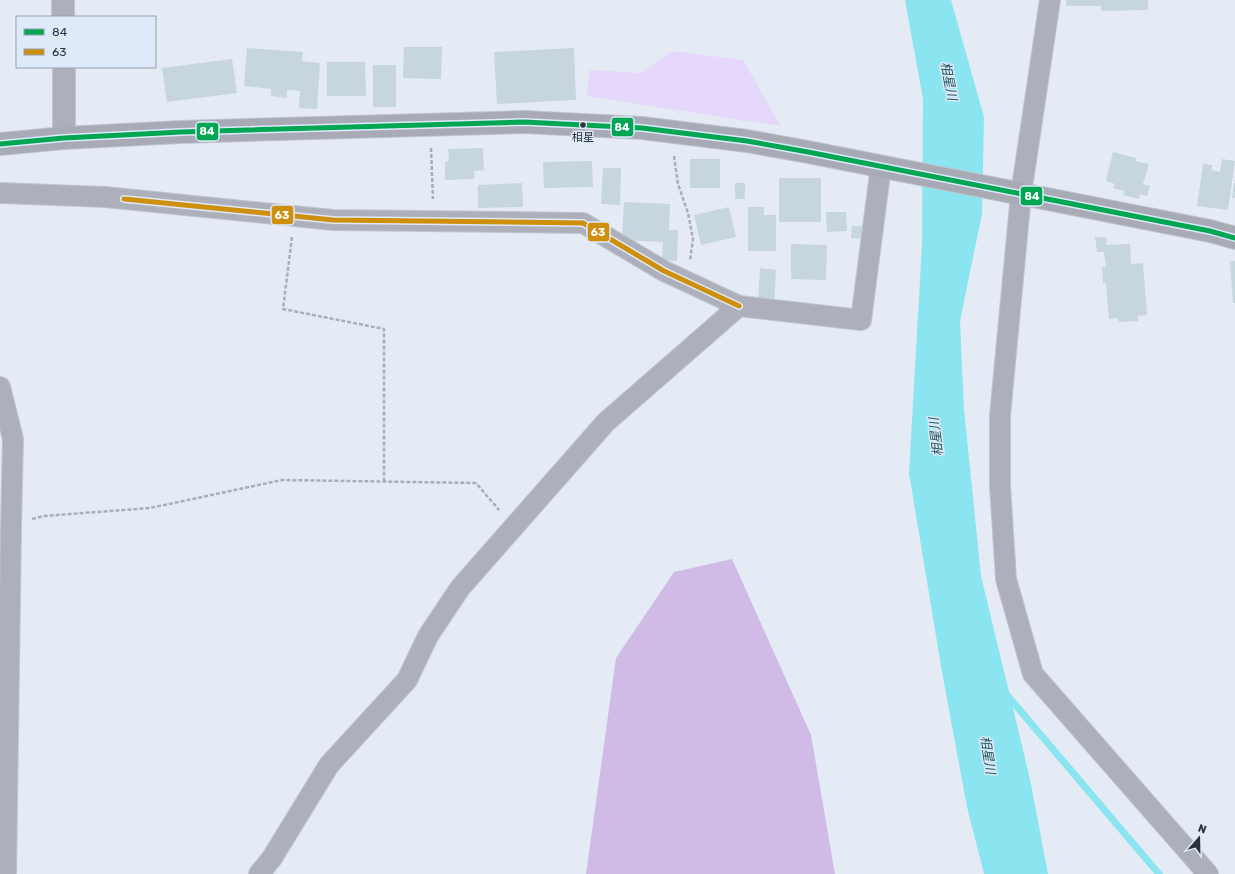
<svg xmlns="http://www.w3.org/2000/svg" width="1235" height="874" font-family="Rubik,'Noto Sans JP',sans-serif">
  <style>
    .green { fill: #e6d8fa }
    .forest { fill: #d0bbe7 }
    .water { fill: #8ae5f1 }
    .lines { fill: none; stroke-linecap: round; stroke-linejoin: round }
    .stream { stroke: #8ae5f1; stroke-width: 7 }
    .building { fill: #c7d5de }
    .minor-casing { stroke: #c1c6ce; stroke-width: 22 }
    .tertiary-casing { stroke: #c1c6ce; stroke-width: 24 }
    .trunk-casing { stroke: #c1c6ce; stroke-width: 24 }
    .path { stroke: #abaeb7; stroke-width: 2.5; stroke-dasharray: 4 2; stroke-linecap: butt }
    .minor { stroke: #adb0bb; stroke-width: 20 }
    .tertiary { stroke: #adb0bb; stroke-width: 22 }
    .trunk { stroke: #a8aab6; stroke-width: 22 }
    .bus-1-casing { stroke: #deeafa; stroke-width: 8 }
    .bus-2-casing { stroke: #deeafa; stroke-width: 8 }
    .bus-1 { stroke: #00a651; stroke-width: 5 }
    .bus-2 { stroke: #ce8f0c; stroke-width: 5 }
    .bus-dot { fill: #2b323c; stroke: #deeafa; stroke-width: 1.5 }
    .labels { text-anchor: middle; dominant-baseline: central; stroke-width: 3; stroke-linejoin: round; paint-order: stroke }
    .bus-label { font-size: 11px; fill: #2b323c; stroke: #deeafa }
    .water-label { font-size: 13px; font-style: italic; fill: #20565c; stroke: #deeafa }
    .line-badge { stroke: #deeafa; stroke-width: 1.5 }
    .badge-label { font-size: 11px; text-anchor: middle; font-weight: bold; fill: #fff }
  </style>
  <rect width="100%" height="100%" fill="#e4ebf4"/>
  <path class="green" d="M672 51 743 60 781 126 586 96 590 70 642 73Z"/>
  <path class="forest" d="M732 559 811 735 835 874H586L616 658 674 572Z"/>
  <path class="water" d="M905 0H951L984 117 982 214 960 321 964 409 981 576 1030 779 1048 874H984L967 807 942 672 909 473 922 245 923 99Z"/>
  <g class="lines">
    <path class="stream" d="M1006 694 1159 874"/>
  </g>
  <path class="building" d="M1066 0H1148V10L1101 11V6H1066Z
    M404 47H442L441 79 403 78Z
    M247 48 303 52 302 61 320 63 317 109 299 108 300 91 287 90V98L271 96V89L244 86Z
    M574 48 576 100 497 104 494 52Z
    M232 59 237 93 167 102 162 68Z
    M327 62H365L366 96H327Z
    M373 65H396V107H373Z
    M483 148 484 170 474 171V179L445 180V162L449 161 448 149Z
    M1113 152 1136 158 1135 161 1149 164 1143 184 1150 186 1147 196 1140 194 1139 199 1123 195 1124 191 1113 188 1115 184 1106 181Z
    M690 159H720V188H690Z
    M1222 159 1235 161 1228 210 1197 206 1203 164 1212 165 1211 170 1220 172Z
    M592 161 593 187 544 188 543 162Z
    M603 168H621L620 205 601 204Z
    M779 178H821V222H779Z
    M522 183 523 207 478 208V185Z
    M735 183H745V199H735Z
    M1234 183H1235V198H1232Z
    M624 202 670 204 669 230H678L677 261 662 260 663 242 622 240Z
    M729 207 736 237 701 245 694 215Z
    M748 207H764V215H776V251H748Z
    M826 212H846L847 231 827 232Z
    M852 226H866V239L851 238Z
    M1095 237 1107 238 1106 245 1130 244 1131 264 1143 263 1147 315 1138 316V321L1119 322 1118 318 1109 319 1106 283H1103L1102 267H1106L1104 252H1097Z
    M791 244 827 245 826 280 791 279Z
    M1230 261H1235V303H1233Z
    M760 268 776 270 774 303 758 301Z"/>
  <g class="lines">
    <g class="minor-casing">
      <path id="minor" d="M1050 0 1021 194 1000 416V485L1006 579 1033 674 1208 874
        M0 193 105 197 333 220 583 223 664 271 739 306
        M0 387 13 439 11 526 6 874
        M259 874 272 858 329 765 407 680 428 636 460 588 606 422 739 306 861 320 881 166"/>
    </g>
    <g class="tertiary-casing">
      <path id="tertiary" d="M63 0V17
        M64 67V138"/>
    </g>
    <g class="trunk-casing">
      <path id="trunk" d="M0 144 64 138 181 132 524 122 642 128 747 141 808 152 1210 231 1235 238"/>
    </g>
    <path class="path" d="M431 148 433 199
      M674 156 678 184 688 213 693 239 690 260
      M292 237 283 309 384 329V482
      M32 519 44 516 150 508 282 480 476 483 499 510"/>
    <use href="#minor" class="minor"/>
    <use href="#tertiary" class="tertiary"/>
    <use href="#trunk" class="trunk"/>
    <g class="bus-1-casing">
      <path id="bus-1" d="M0 144 64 138 181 132 524 122 642 128 747 141 808 152 1210 231 1235 238"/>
    </g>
    <g class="bus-2-casing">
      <path id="bus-2" d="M124 199 333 220 583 223 664 271 739 306"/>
    </g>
    <use href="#bus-1" class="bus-1"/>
    <use href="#bus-2" class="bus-2"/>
  </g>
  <circle class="bus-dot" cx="583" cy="125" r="3.5"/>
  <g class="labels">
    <g class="bus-label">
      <text x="583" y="137">相星</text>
    </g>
    <g class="water-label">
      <text transform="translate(949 81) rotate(79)">相星川</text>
      <text transform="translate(936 437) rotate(-97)">相星川</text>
      <text transform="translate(988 755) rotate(81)">相星川</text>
    </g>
  </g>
  <g class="line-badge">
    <rect x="611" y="117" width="23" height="20" rx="4" fill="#00a651"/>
    <rect x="196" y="122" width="23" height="19" rx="4" fill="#00a651"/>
    <rect x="1020" y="186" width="23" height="20" rx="4" fill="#00a651"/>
    <rect x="271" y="205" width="23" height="20" rx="4" fill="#ce8f0c"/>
    <rect x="587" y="222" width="23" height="20" rx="4" fill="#ce8f0c"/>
  </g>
  <g class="badge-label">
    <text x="622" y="131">84</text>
    <text x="207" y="135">84</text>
    <text x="1032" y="200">84</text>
    <text x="282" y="219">63</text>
    <text x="598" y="236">63</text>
  </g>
  <rect x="16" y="16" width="140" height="52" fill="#deeafa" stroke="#96a0ae"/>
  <rect x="24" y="29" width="20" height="6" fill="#00a651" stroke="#96a0ae"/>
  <text x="52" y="36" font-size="12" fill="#2b323c">84</text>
  <rect x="24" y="49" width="20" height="6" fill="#ce8f0c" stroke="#96a0ae"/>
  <text x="52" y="56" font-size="12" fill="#2b323c">63</text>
  <g transform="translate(1199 838) rotate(20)" stroke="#deeafa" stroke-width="3" paint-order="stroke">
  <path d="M0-3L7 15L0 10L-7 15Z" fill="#2b323c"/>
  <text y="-6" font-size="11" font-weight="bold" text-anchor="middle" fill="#2b323c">N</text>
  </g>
</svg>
